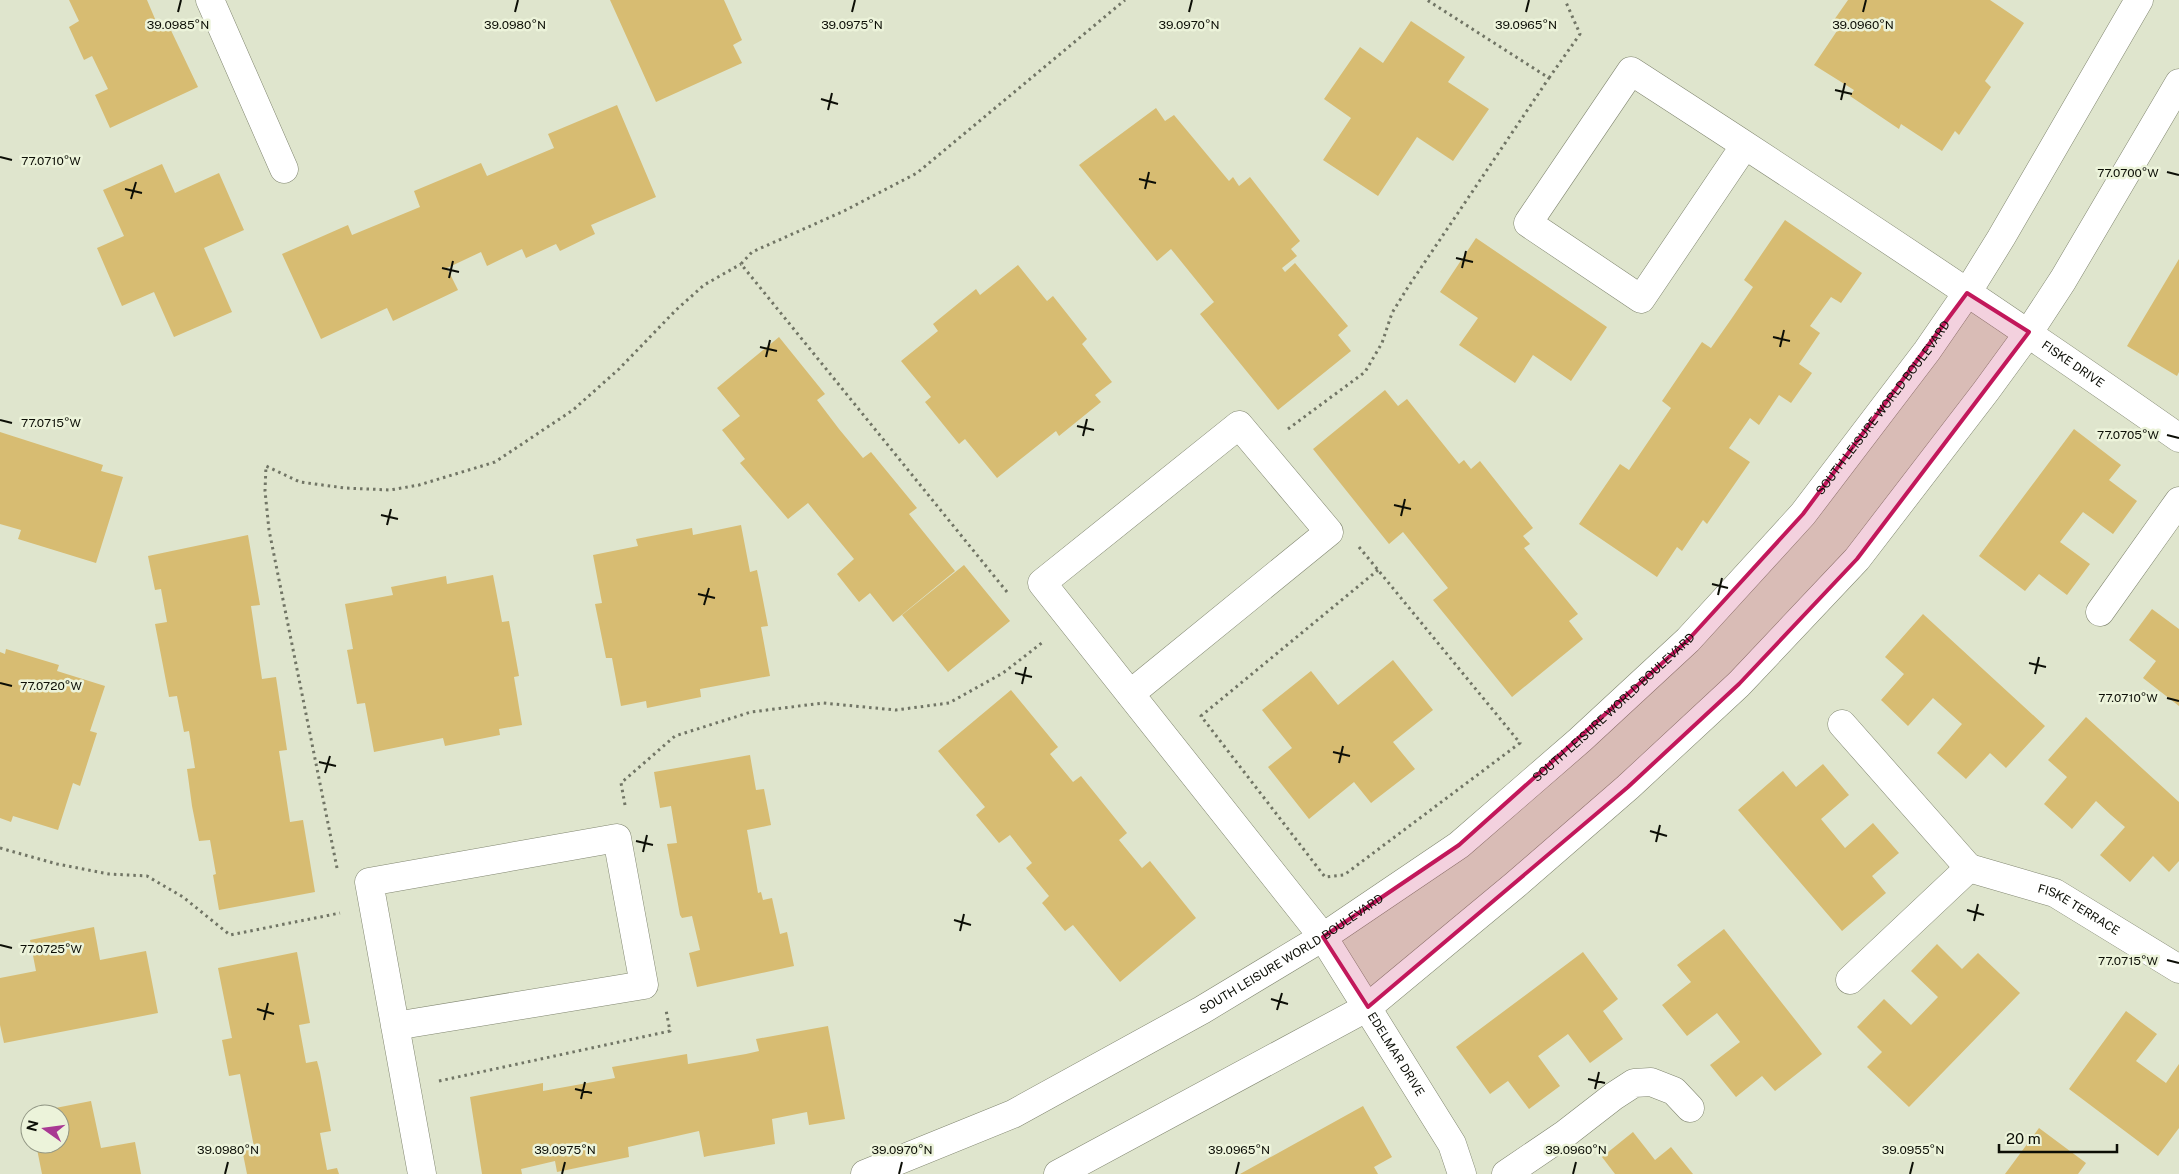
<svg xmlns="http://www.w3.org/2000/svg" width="2179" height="1174" font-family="'Public Sans',sans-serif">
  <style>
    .building { fill: #d7bc72 }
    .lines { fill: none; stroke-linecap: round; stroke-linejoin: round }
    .minor-casing { stroke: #818670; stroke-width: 29 }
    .path { stroke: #717565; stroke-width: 3; stroke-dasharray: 2.5 4; stroke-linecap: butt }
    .minor { stroke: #fff; stroke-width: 28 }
    .marked { fill: #c2185b; fill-opacity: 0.2; stroke: #c2185b; stroke-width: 4; stroke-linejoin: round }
    .ticks { fill: none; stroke: #0c0e06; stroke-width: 2 }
    .labels { text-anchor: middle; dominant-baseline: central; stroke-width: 5; stroke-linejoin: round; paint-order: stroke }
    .street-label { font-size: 12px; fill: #0c0e06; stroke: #ecf3da }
    .ticks-label { font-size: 12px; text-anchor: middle; fill: #0c0e06; stroke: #ecf3da; stroke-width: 5; stroke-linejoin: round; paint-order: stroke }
  </style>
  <rect width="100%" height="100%" fill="#dfe5cd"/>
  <path class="building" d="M69 0H147L158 26 167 22 198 87 110 128 95 95 108 89 92 56 84 60 69 27 79 21Z
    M610 0H724L742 40 733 45 742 63 656 102Z
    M1848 0H1990L2024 23 1985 81 1991 87 1959 135 1955 131 1942 151 1901 124 1899 129 1850 96 1854 90 1814 65 1841 25 1834 20Z
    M1411 21 1465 57 1448 82 1489 109 1453 161 1417 137 1378 196 1323 160 1351 118 1324 99 1360 47 1383 63Z
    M617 105 656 197 591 225 595 234 560 251 556 244 526 258 522 249 487 266 481 252 447 268 458 290 393 321 387 308 321 339 282 254 348 225 352 235 420 207 414 191 481 163 487 176 554 148 548 134Z
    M1156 108 1165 121 1174 115 1229 181 1233 177 1239 186 1250 177 1300 241 1291 249 1297 256 1282 268 1285 272 1295 263 1348 326 1338 335 1351 351 1278 410 1200 314 1214 302 1171 249 1157 261 1079 165Z
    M162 164 175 193 219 173 244 230 204 248 232 312 174 337 154 292 122 306 97 248 124 236 103 190Z
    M1785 220 1862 273 1841 303 1831 297 1810 326 1820 333 1799 364 1812 373 1791 403 1779 395 1759 425 1750 418 1729 448 1750 462 1707 524 1703 520 1682 551 1677 547 1657 577 1579 524 1620 464 1629 470 1671 408 1662 401 1702 342 1711 348 1732 318 1753 287 1744 280Z
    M1476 238 1607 327 1571 381 1533 355 1515 383 1459 345 1478 318 1440 292Z
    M2179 259V372L2177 376 2127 346Z
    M1018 265 1047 301 1053 296 1087 339 1082 344 1112 382 1095 395 1101 402 1059 436 1056 431 997 478 965 439 959 444 925 402 931 397 901 361 938 331 933 324 976 289 980 295Z
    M779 337 825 394 817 400 839 429 863 458 871 452 917 508 909 514 955 571 893 622 870 593 859 602 837 574 854 559 808 503 788 519 740 463 745 459 722 430 740 416 717 388Z
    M1385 390 1398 406 1407 399 1459 464 1464 460 1471 469 1480 461 1533 528 1523 536 1530 544 1524 548 1578 614 1569 621 1583 639 1512 697 1433 600 1448 588 1403 532 1389 544 1313 449Z
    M2074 429 2121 465 2109 480 2137 501 2113 534 2083 512 2060 542 2090 564 2067 595 2039 574 2025 591 1979 556Z
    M0 432 103 465 101 471 123 477 96 563 18 539 21 530 0 524Z
    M741 525 750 572 757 570 762 595 768 626 761 627 770 676 700 689 701 697 647 708 646 701 621 706 612 658H606L595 604 602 603 593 555 638 546 636 539 692 528 693 535Z
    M248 535 260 605 251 606 262 679 276 677 287 750 279 751 290 822 303 820 315 892 219 910 213 875 216 874 210 840 199 841 192 806 187 769 195 768 189 731 184 732 177 696 169 697 155 624 167 622 161 589 155 590 148 556Z
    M964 565 1010 621 948 672 902 615Z
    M493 575 502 622 509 621 519 676 514 677 522 725 499 729 500 735 445 746 443 738 374 752 365 703 357 704 347 650 353 649 345 604 393 595 391 587 446 576 447 584Z
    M2152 609 2179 629V706L2143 678 2156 661 2129 640Z
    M1923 614 2045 726 2006 768 1990 753 1966 779 1937 753 1962 724 1933 698 1908 726 1881 700 1904 674 1885 657Z
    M6 649 59 665 57 671 105 686 90 731 97 733 80 786 73 783 58 830 13 816 11 822 0 818V652L5 654Z
    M1393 660 1433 710 1393 742 1415 769 1371 803 1354 782 1309 819 1268 767 1292 748 1262 710 1311 671 1338 705Z
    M1011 690 1058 747 1050 754 1073 782 1081 776 1127 833 1119 840 1142 868 1150 861 1196 918 1120 982 1073 925 1065 931 1042 903 1049 896 1026 868 1032 863 1010 835 999 843 976 815 985 807 938 751Z
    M2086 717 2179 802V861L2169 872 2153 856 2130 882 2100 855 2125 827 2111 815 2096 801 2072 829 2044 804 2067 777 2048 760Z
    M750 755 756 790 764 789 771 825 747 830 758 893 761 892 763 900 772 898 780 934 787 932 794 966 697 987 689 953 700 950 692 916 682 918 680 915 667 844 677 843 671 806 660 808 654 772Z
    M1823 764 1849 795 1821 819 1845 848 1873 823 1899 853 1872 876 1886 893 1842 931 1738 810 1783 771 1796 787Z
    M94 927 100 960 146 951 158 1013 4 1043 0 1025V978L36 971 30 940Z
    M1724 929 1822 1054 1775 1091 1762 1076 1736 1097 1710 1065 1740 1042 1717 1013 1687 1036 1662 1005 1691 982 1677 965Z
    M1937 944 1962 969 1978 953 2020 993 1909 1107 1867 1067 1882 1052 1857 1027 1884 999 1911 1025 1938 997 1911 971Z
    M297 952 310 1023 299 1025 306 1063 317 1061 320 1072 331 1131 320 1133 327 1170 337 1168 339 1174H247L242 1149 254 1147 240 1074 229 1076 222 1040 232 1038 218 968Z
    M1583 952 1618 999 1603 1011 1623 1039 1590 1063 1568 1034 1538 1056 1560 1086 1529 1109 1508 1081 1490 1094 1456 1047Z
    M2126 1011 2157 1034 2136 1061 2166 1083 2179 1064V1128L2158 1156 2069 1089Z
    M828 1026 845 1119 809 1125 807 1112 772 1119 775 1144 708 1156 704 1157 699 1131 628 1147 629 1157 557 1172 555 1161 521 1169 522 1174H482L470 1097 543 1083V1091L615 1078 612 1067 687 1054 688 1064 746 1054 759 1051 756 1039Z
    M91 1101 101 1148 135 1142 141 1174H42L36 1144H60V1114L30 1113Z
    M1363 1106 1392 1157 1374 1167 1378 1174H1240Z
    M2039 1128 2086 1163 2078 1174H2005Z
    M1633 1132 1655 1160 1671 1147 1693 1174H1615L1602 1157Z"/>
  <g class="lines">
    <g class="minor-casing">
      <g id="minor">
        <path d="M210 0 284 169"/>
        <path id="s1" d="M1745 145 1641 299 1528 223 1631 71C1815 190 1999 311 2179 438"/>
        <path d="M2100 612 2179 501"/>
        <path id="s2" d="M1130 694 1329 532 1239 425 1042 583 1323 937 1452 1144 1462 1174"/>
        <path d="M1842 724 1969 868"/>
        <path id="s3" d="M1969 868 2055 893 2179 969"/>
        <path d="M1850 980 1969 868"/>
        <path d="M395 1026 644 985 617 838 369 882 422 1174"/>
        <path id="s4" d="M865 1174 1013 1114 1202 1010 1323 937 1459 845 1580 740 1688 640 1803 514 1927 351 1967 293 2001 238 2139 0"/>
        <path d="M1058 1174 1368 1007 1515 885 1628 787 1739 684 1857 559 1986 391 2029 332 2063 280 2179 83"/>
        <path d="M1506 1174 1565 1134 1614 1096 1634 1083 1651 1082 1674 1091 1690 1108"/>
      </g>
    </g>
    <path class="path" d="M1549 78 1580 34 1565 0
      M1288 429 1365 372 1382 343 1392 313 1408 287 1549 78 1427 0
      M1359 547 1378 570 1520 743 1344 875 1325 877 1201 716 1378 570
      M1007 592 741 264 752 252 844 211 917 173 1125 0
      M625 805 621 783 675 736 751 712 823 703 896 710 949 703 1003 673 1043 642
      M0 848 57 864 109 874 147 876 183 897 230 935 340 913
      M337 868 269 530 265 491 266 466 300 482 345 488 390 490 419 485 495 462 573 410 619 369 676 310 704 285 741 264
      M439 1081 670 1031 666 1010"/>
    <use href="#minor" class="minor"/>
  </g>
  <path class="marked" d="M1967 293 2029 332 1857 559 1739 684 1628 787 1368 1007 1323 937 1459 845 1688 640 1803 514Z"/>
  <path class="ticks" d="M178 12 181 0M515 12 518 0M852 12 855 0M1189 12 1192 0M1526 12 1529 0M1863 12 1866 0M1835 90 1852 94M821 99 838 104M1841 100 1845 83M828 110 832 93M0 157 12 160M2167 172 2179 175M1139 179 1156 183M125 189 142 193M1145 189 1149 172M131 199 136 182M1456 258 1473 262M442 268 459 272M1462 268 1466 251M449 278 453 261M1773 337 1790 341M760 347 777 351M1780 347 1784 330M766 357 770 340M0 420 12 423M1077 426 1094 430M2167 435 2179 438M1083 436 1087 419M1394 505 1411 509M381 515 398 519M1401 516 1405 499M387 525 391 509M1712 584 1728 588M698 594 715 598M1718 595 1722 578M704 605 709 588M2029 663 2046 667M1015 673 1032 677M2035 674 2039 657M0 683 12 686M1022 684 1026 667M2167 698 2179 701M1333 752 1350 756M319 762 336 766M1339 763 1343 746M325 773 330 756M1650 831 1667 836M636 841 653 845M1656 842 1660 825M643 852 647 835M1967 910 1984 915M954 920 971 925M1974 921 1978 904M960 931 964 914M0 945 12 948M2167 960 2179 963M1271 999 1288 1004M257 1009 274 1014M1277 1010 1282 993M264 1020 268 1003M1588 1079 1605 1083M575 1089 592 1093M1595 1089 1599 1072M581 1099 585 1082M225 1174 228 1162M562 1174 565 1162M899 1174 902 1162M1236 1174 1239 1162M1573 1174 1576 1162M1910 1174 1913 1162"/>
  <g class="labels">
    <g class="street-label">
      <text stroke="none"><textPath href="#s1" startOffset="1036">FISKE DRIVE</textPath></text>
      <text stroke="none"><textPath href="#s4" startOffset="1292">SOUTH LEISURE WORLD BOULEVARD</textPath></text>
      <text stroke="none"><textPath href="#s4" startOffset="888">SOUTH LEISURE WORLD BOULEVARD</textPath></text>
      <text stroke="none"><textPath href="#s3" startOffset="118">FISKE TERRACE</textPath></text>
      <text stroke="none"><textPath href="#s4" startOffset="481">SOUTH LEISURE WORLD BOULEVARD</textPath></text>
      <text stroke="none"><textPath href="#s2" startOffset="1239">EDELMAR DRIVE</textPath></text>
    </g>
  </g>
  <g class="ticks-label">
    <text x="178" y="29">39.0985°N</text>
    <text x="515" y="29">39.0980°N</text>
    <text x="852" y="29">39.0975°N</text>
    <text x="1189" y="29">39.0970°N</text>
    <text x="1526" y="29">39.0965°N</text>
    <text x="1863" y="29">39.0960°N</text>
    <text x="51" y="165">77.0710°W</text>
    <text x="2128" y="177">77.0700°W</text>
    <text x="51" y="427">77.0715°W</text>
    <text x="2128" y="439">77.0705°W</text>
    <text x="51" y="690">77.0720°W</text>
    <text x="2128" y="702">77.0710°W</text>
    <text x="51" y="953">77.0725°W</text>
    <text x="2128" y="965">77.0715°W</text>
    <text x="228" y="1154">39.0980°N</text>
    <text x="565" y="1154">39.0975°N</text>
    <text x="902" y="1154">39.0970°N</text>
    <text x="1239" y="1154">39.0965°N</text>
    <text x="1576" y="1154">39.0960°N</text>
    <text x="1913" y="1154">39.0955°N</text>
  </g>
  <g transform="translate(45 1129) rotate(284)"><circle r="24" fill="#ecf3da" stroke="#929785"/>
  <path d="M0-4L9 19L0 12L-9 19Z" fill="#a93893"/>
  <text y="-8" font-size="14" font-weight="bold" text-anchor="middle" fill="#0c0e06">N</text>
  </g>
  <path d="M1999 1144v8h118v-8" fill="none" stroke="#0c0e06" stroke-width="2.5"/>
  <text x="2006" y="1144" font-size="15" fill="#0c0e06" stroke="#ecf3da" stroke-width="4" paint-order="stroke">20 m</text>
</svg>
